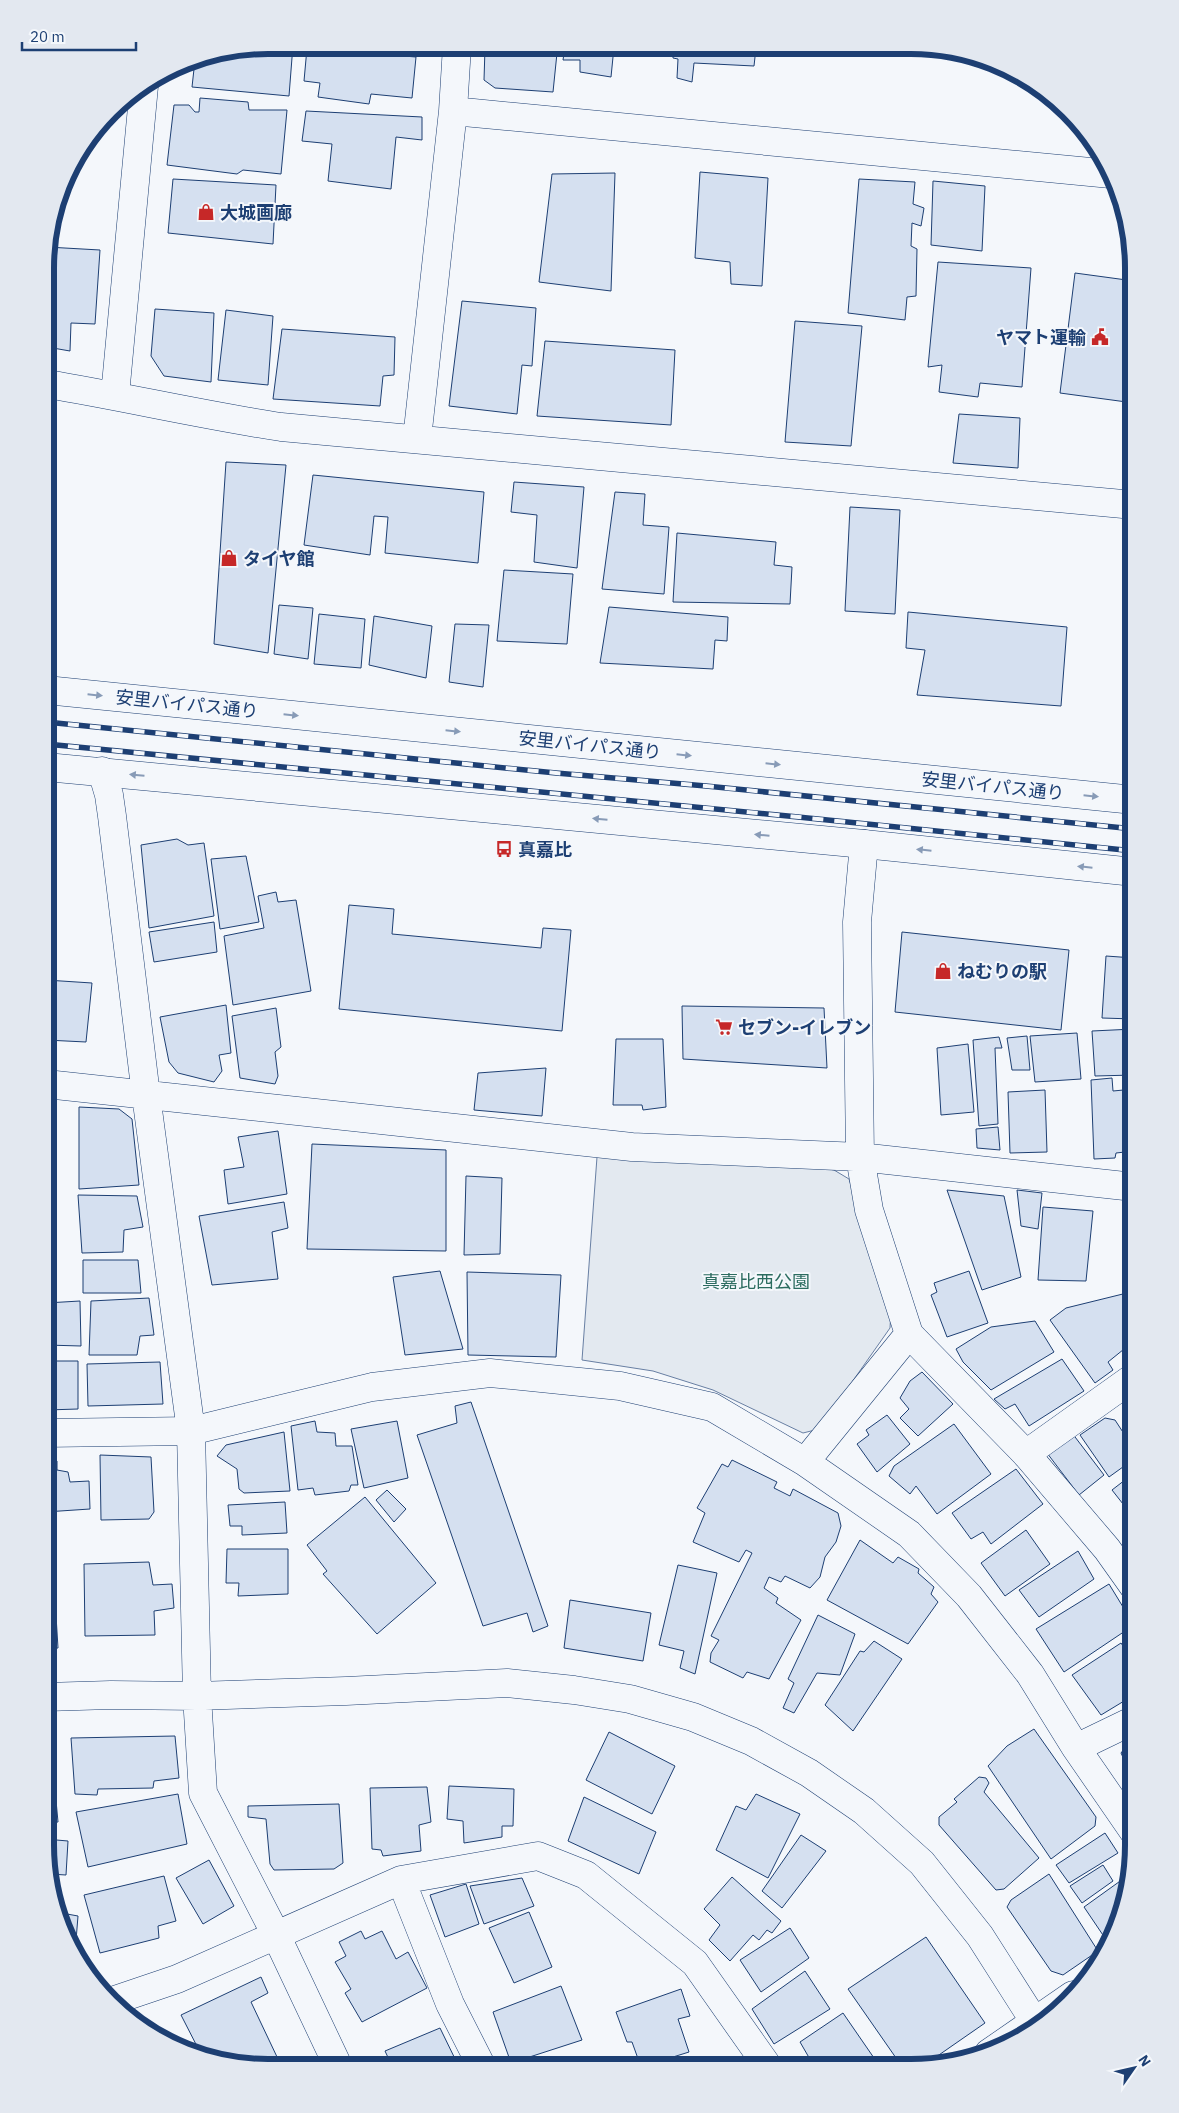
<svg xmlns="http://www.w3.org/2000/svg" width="1179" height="2113" font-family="'IBM Plex Sans','Noto Sans JP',sans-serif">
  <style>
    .green { fill: #e3e9f0; stroke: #687fa3 }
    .building { fill: #d5e0f0; stroke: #1d3f73 }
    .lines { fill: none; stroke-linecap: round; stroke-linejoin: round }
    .minor-casing { stroke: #1d3f73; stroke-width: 29 }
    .highway-casing { stroke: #1d3f73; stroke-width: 29 }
    .minor { stroke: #f4f7fb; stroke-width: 28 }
    .highway { stroke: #f4f7fb; stroke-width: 28 }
    .rail-casing { stroke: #1d3f73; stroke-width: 5.5 }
    .rail { stroke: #f4f7fb; stroke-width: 4; stroke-dasharray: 11; stroke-linecap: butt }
    .oneway { fill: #889bb7 }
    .labels { text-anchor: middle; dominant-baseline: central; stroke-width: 4; stroke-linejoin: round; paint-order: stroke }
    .poi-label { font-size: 18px; font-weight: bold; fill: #1d3f73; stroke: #f4f7fb; text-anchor: start }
    .street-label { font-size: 18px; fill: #1d3f73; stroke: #f4f7fb }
    .park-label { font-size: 18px; fill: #2c6c60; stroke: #f4f7fb }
    .rim { fill: none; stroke: #1d3f73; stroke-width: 6 }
  </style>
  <rect width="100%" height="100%" fill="#f4f7fb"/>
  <path class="green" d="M597 1157 819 1167 834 1170 849 1179 891 1311 890 1328 819 1429 803 1433 713 1390 653 1371 582 1360Z"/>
  <path class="building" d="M268 45H293L289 96 192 87 195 60Z
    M370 46H408L407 48Z
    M565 47H614L611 77 580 72V60H563Z
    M307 48 416 57 412 98 371 94 369 104 318 97 320 83 304 81Z
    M485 48 557 53 553 92 495 88 484 80Z
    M673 48H756L754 66 694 63 692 82 677 78 678 59 673 58Z
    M200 98 248 102 249 110H287L281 174 243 170 237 174 167 165 174 105H189L195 112H199Z
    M306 111 422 117V140L396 137 391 189 328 181 332 144 302 141Z
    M700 172 768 178 762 286 731 284 730 262 695 258Z
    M615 173 611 291 539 282 552 174Z
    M173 179 276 185 273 244 168 233Z
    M859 179 915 182 913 204 924 208 921 226 912 223 911 246 917 249 916 296 907 297 905 320 848 313Z
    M933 181 985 186 982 251 931 245Z
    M47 247 100 250 95 324 71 323 70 351 47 347Z
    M938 262 1031 268 1022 387 980 383 978 397 939 392 942 365 928 367Z
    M1075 273 1134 281V403L1060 393Z
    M462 301 536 308 532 366 522 365 517 414 449 406Z
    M155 309 214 313 211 382 164 376 151 356Z
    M226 310 273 316 268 385 218 380Z
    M795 321 862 326 851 446 785 442Z
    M282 329 395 337 394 375 383 376 380 406 273 399Z
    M545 341 675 350 671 425 537 416Z
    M959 414 1020 418 1018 468 953 463Z
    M226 462 286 465 268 653 214 644Z
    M313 475 484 492 478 563 385 553 388 517 374 516 370 555 304 545Z
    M514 482 584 487 577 568 534 562 537 515 511 512Z
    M615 492 645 494 643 525 669 527 664 594 602 589Z
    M850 507 900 510 895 614 845 611Z
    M677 533 776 542 774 565 792 567 790 604 673 602Z
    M1131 555 1134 556V603H1131Z
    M504 570 573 574 567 644 497 641Z
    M279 605 313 608 308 659 274 654Z
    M609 607 728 617 727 641 715 640 713 669 600 663Z
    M908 612 1067 627 1061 706 917 695 925 650 906 648Z
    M319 614 365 619 361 668 314 664Z
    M374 616 432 626 426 678 369 665Z
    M455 624 489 625 483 687 449 682Z
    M46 826H48V956H46Z
    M177 839 188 845 204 843 214 916 149 928 141 845Z
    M246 856 259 922 220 929 211 859Z
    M276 892 278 902 296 900 311 991 233 1005 224 936 264 928 258 896Z
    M349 905 394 909 392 934 541 948 543 928 571 930 562 1031 339 1009Z
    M214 922 217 952 154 962 149 932Z
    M902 932 1069 950 1061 1030 895 1012Z
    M1106 956 1134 958V1019L1102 1018Z
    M46 980 92 983 86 1042 46 1040Z
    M226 1005 231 1053 219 1055 222 1071 214 1082 178 1073 169 1062 160 1017Z
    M682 1006 824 1008 827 1068 683 1059Z
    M276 1008 281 1047 275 1052 278 1076 275 1084 240 1078 232 1016Z
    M1134 1029V1075L1095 1076 1092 1031Z
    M1077 1033 1081 1079 1035 1082 1030 1036Z
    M1027 1036 1030 1070H1012L1007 1038Z
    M999 1037 1002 1048H995L998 1124 979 1126 973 1040Z
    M616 1039H663L666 1107 643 1110 642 1105H613Z
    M968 1044 974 1112 941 1115 937 1048Z
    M546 1068 542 1116 474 1110 478 1073Z
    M1112 1078 1113 1091 1134 1089V1151L1116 1153 1115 1158 1094 1159 1091 1080Z
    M1045 1090 1047 1152 1010 1153 1008 1092Z
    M79 1107 119 1109 132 1119 139 1185 79 1189Z
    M998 1127 1000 1150 977 1148 976 1129Z
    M278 1131 287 1194 228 1204 224 1170 244 1167 238 1137Z
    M312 1144 446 1150V1251L307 1249Z
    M466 1176 502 1178 500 1254 464 1255Z
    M947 1190 1004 1196 1021 1277 982 1290Z
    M1017 1190 1042 1193 1038 1229 1021 1226Z
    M78 1195 137 1196 143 1227 124 1230 123 1252 82 1253Z
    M284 1202 288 1228 272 1232 278 1279 212 1285 199 1216Z
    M1043 1207 1093 1211 1086 1281 1038 1280Z
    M83 1260H138L141 1293H83Z
    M440 1271 463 1349 405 1355 393 1277Z
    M969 1271 988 1323 947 1337 931 1295 937 1292 934 1283Z
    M467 1272 561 1275 556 1357 468 1355Z
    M1131 1292 1134 1296V1341L1108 1362 1113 1370 1095 1383 1050 1320 1066 1308Z
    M149 1298 154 1335 140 1336 137 1355H89L91 1301Z
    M80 1301 81 1346 46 1345V1303Z
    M1035 1321 1054 1352 991 1390 963 1362 956 1349 991 1327Z
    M1062 1359 1084 1391 1029 1426 1015 1404 1005 1409 994 1399Z
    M46 1361H78V1409L46 1410Z
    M160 1362 163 1404 88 1406 87 1364Z
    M922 1372 953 1404 918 1436 900 1418 909 1409 900 1398 910 1381Z
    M471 1402 548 1626 533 1632 527 1613 483 1626 417 1435 457 1423 455 1406Z
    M887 1415 910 1444 877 1472 857 1444 869 1435 866 1430Z
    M1105 1418 1115 1420 1134 1449V1459L1109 1477 1080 1435Z
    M315 1421 317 1432 335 1433 336 1446H352L358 1485H351L349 1491 315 1495 313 1488 298 1490 291 1426Z
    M397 1421 408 1478 364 1488 351 1429Z
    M954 1424 991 1474 937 1514 916 1486 910 1494 889 1476 894 1466Z
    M284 1432 290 1491 244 1493 239 1489 237 1469 217 1456 226 1445Z
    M1072 1433 1104 1475 1079 1495 1047 1453Z
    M100 1455 151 1457 154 1512 149 1519 101 1520Z
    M732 1460 777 1482 774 1488 790 1496 793 1489 838 1513 841 1526 836 1542 825 1557 820 1577 810 1588 785 1576 781 1582 769 1577 764 1588 778 1598 776 1603 801 1620 769 1679 747 1672 743 1678 710 1662 711 1653 719 1640 711 1636 752 1553 746 1550 739 1562 693 1542 705 1513 697 1508 722 1464 728 1467Z
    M45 1461H57V1470L68 1472 70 1482 89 1481 90 1509 45 1512Z
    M1016 1469 1043 1504 991 1544 983 1532 971 1539 952 1513Z
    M1134 1473V1518L1112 1490Z
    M387 1490 406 1509 394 1522 376 1500Z
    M365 1497 436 1583 377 1634 323 1574 327 1571 307 1545Z
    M285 1502 287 1533 242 1535V1526H230L228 1505Z
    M1026 1530 1050 1564 1005 1596 981 1563Z
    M860 1540 893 1563 898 1557 919 1569 918 1573 934 1587 931 1594 938 1602 908 1644 827 1600Z
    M227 1549H288V1594L238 1596 239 1583H226Z
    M1078 1551 1094 1579 1039 1617 1019 1590Z
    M149 1562 153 1585 172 1584 174 1608 154 1611 155 1635 85 1636 84 1564Z
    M678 1565 717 1573 695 1674 680 1668 684 1651 659 1645Z
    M45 1583H54L58 1648 45 1649Z
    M1109 1584 1134 1625 1064 1672 1036 1629Z
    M570 1600 651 1613 643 1661 564 1648Z
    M818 1615 855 1634 840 1675 817 1673 794 1713 783 1708 794 1683 788 1679Z
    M874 1641 902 1659 853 1731 825 1705 860 1651 864 1652Z
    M1121 1643 1134 1662V1695L1101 1715 1072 1675Z
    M1034 1729 1096 1817 1095 1826 1051 1859 988 1766 1007 1746Z
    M609 1732 675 1766 652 1814 586 1780Z
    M175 1736 179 1778 154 1781 153 1788 98 1789 97 1795 75 1794 71 1738Z
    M1130 1748 1134 1751V1781L1121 1753 1124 1749Z
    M52 1757 58 1822 45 1823V1758Z
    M979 1777 986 1778 989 1783 984 1792 1039 1858 1004 1889 996 1890 939 1825V1817L957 1802 954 1799Z
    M449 1786 514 1789 513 1826H502V1837L464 1843 463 1821 447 1819Z
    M427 1787 431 1822 419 1825 421 1851 383 1856 381 1850 372 1849 370 1788Z
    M178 1794 187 1844 88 1867 76 1812Z
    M756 1794 800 1814 768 1878 716 1850 736 1806 746 1810Z
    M584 1797 656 1832 639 1874 568 1841Z
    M339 1804 343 1863 334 1869 274 1870 270 1864 266 1819 248 1817V1806Z
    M1105 1833 1118 1853 1069 1883 1056 1865Z
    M801 1835 826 1851 782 1908 762 1891Z
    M45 1839 68 1841 66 1875 50 1874Z
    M209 1860 234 1906 203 1924 176 1878Z
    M1103 1865 1113 1881 1082 1903 1070 1886Z
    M1049 1874 1098 1951 1063 1975 1051 1971 1007 1907 1011 1900Z
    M1130 1874 1117 1930 1109 1944 1084 1907Z
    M164 1876 176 1921 158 1926 159 1938 100 1953 84 1895Z
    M732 1877 781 1921 772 1933 767 1930 759 1940 753 1935 730 1961 709 1940 720 1925 704 1909Z
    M522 1878 534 1906 484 1924 470 1886Z
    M466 1884 479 1924 445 1937 430 1895Z
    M56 1912 78 1916 75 1953 57 1917Z
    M529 1912 552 1967 514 1983 489 1928Z
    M790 1928 809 1958 761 1992 740 1960Z
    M361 1931 365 1939 382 1931 396 1959 408 1952 427 1988 362 2022 345 1993 351 1989 335 1962 346 1956 339 1942Z
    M926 1937 985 2023 923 2066 903 2068 848 1989Z
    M805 1971 830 2009 774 2044 752 2009Z
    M261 1977 268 1993 251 2002 278 2059 263 2066H239L202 2056 181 2015Z
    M561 1986 582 2040 511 2063 493 2012Z
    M681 1989 690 2016 678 2019 689 2052 641 2067 632 2042H627L616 2012Z
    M843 2013 874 2058 859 2068H803L811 2061 800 2042Z
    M440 2028 459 2067 392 2066 385 2051Z"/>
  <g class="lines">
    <g class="minor-casing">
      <path id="minor" d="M453 111 1111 174
        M47 384C125 397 202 415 281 427L1134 505
        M115 395 144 86
        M417 439 453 111 457 46
        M102 771 109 795 112 816 146 1095 191 1431 197 1696 203 1793 276 1935 338 2066
        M46 1084 632 1147 860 1157 1134 1187
        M909 1334 1026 1454 1107 1549 1134 1587
        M45 1433 191 1431 372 1387 490 1373 620 1386 712 1407 805 1462 909 1534 969 1596 1030 1674 1076 1748 1134 1832
        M1026 1454 1134 1377
        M805 1462 909 1334 869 1210 860 1157 857 922 864 844
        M45 1697 111 1695 197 1696 346 1691 507 1683 574 1690 630 1699 693 1717 751 1741 809 1773 864 1811 922 1863 980 1936 1038 2027
        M1076 1748 1134 1720
        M401 1880 450 2004 482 2067
        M112 2001 177 1979 401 1880 538 1856 586 1875 695 1963 769 2068
        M989 2053 1073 1995"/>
    </g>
    <g class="highway-casing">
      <path id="highway" d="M46 690 1134 800
        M46 767 864 844 1134 872"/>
    </g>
    <use href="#minor" class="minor"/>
    <use href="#highway" class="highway"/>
    <g class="rail-casing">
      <path id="rail" d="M46 722 556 773 706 786 1134 829
        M46 744 788 816 1134 851"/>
    </g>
    <use href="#rail" class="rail"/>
  </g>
  <defs><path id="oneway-solid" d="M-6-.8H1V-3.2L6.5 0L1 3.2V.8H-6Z" transform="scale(1.25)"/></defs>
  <g class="oneway">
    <use href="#oneway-solid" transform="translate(95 695) rotate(6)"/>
    <use href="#oneway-solid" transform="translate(291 715) rotate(6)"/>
    <use href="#oneway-solid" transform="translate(453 731) rotate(6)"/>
    <use href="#oneway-solid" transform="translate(684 755) rotate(6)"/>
    <use href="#oneway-solid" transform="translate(773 764) rotate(6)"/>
    <use href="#oneway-solid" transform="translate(137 775) rotate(-175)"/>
    <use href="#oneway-solid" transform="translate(1091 796) rotate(6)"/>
    <use href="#oneway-solid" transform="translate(600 819) rotate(-175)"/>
    <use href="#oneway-solid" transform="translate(762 835) rotate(-175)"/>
    <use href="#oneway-solid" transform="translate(924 850) rotate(-174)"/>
    <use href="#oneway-solid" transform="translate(1085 867) rotate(-174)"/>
  </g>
  <defs>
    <g id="shop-bare" transform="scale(1.35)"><path d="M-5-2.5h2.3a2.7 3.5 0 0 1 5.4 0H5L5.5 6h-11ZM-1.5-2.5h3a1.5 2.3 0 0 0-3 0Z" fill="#c62828" stroke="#f4f7fb" stroke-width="2.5" paint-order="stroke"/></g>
    <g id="civic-bare" transform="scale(1.35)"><path d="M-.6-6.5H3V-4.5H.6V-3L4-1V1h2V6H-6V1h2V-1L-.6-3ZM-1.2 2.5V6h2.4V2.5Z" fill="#c62828" stroke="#f4f7fb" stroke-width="2.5" paint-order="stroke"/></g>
    <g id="bus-bare" transform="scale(1.35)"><path d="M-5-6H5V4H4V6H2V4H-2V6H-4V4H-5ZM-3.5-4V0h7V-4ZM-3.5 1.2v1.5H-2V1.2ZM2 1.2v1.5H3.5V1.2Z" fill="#c62828" stroke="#f4f7fb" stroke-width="2.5" paint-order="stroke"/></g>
    <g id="supermarket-bare" transform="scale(1.35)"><path d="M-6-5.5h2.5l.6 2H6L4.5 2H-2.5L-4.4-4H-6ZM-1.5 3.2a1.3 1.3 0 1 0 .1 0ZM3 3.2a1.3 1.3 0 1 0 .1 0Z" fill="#c62828" stroke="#f4f7fb" stroke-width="2.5" paint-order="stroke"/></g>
  </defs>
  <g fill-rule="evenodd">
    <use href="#shop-bare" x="206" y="212"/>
    <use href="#civic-bare" x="1100" y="337"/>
    <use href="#shop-bare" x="229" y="558"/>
    <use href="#bus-bare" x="504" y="849"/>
    <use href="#shop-bare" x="943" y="971"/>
    <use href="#supermarket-bare" x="724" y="1027"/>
  </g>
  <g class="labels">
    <g class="poi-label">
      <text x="220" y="212">大城画廊</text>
      <text x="1086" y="337" text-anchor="end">ヤマト運輸</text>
      <text x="243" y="558">タイヤ館</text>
      <text x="518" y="849">真嘉比</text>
      <text x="957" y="971">ねむりの駅</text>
      <text x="738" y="1027">セブン-イレブン</text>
    </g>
    <g class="street-label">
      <text transform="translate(187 704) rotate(6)">安里バイパス通り</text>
      <text transform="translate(590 745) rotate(6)">安里バイパス通り</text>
      <text transform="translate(993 786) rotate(6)">安里バイパス通り</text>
    </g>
    <g class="park-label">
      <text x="756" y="1281">真嘉比西公園</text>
    </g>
  </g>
  <path d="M0 0H1179V2113H0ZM268 54H911A214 214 0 0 1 1125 268V1845A214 214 0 0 1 911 2059H268A214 214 0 0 1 54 1845V268A214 214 0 0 1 268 54Z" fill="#e3e8f0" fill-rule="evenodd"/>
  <path class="rim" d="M268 54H911A214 214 0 0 1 1125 268V1845A214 214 0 0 1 911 2059H268A214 214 0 0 1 54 1845V268A214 214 0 0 1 268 54Z"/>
  <g transform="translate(1134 2068) rotate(56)" stroke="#f4f7fb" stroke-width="4" paint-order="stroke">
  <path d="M0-4L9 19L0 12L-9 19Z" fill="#1d3f73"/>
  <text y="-8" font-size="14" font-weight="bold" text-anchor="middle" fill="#1d3f73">N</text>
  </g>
  <path d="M22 42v8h114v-8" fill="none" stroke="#1d3f73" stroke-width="2.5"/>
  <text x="30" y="42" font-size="15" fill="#1d3f73" stroke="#f4f7fb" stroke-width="4" paint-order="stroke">20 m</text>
</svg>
